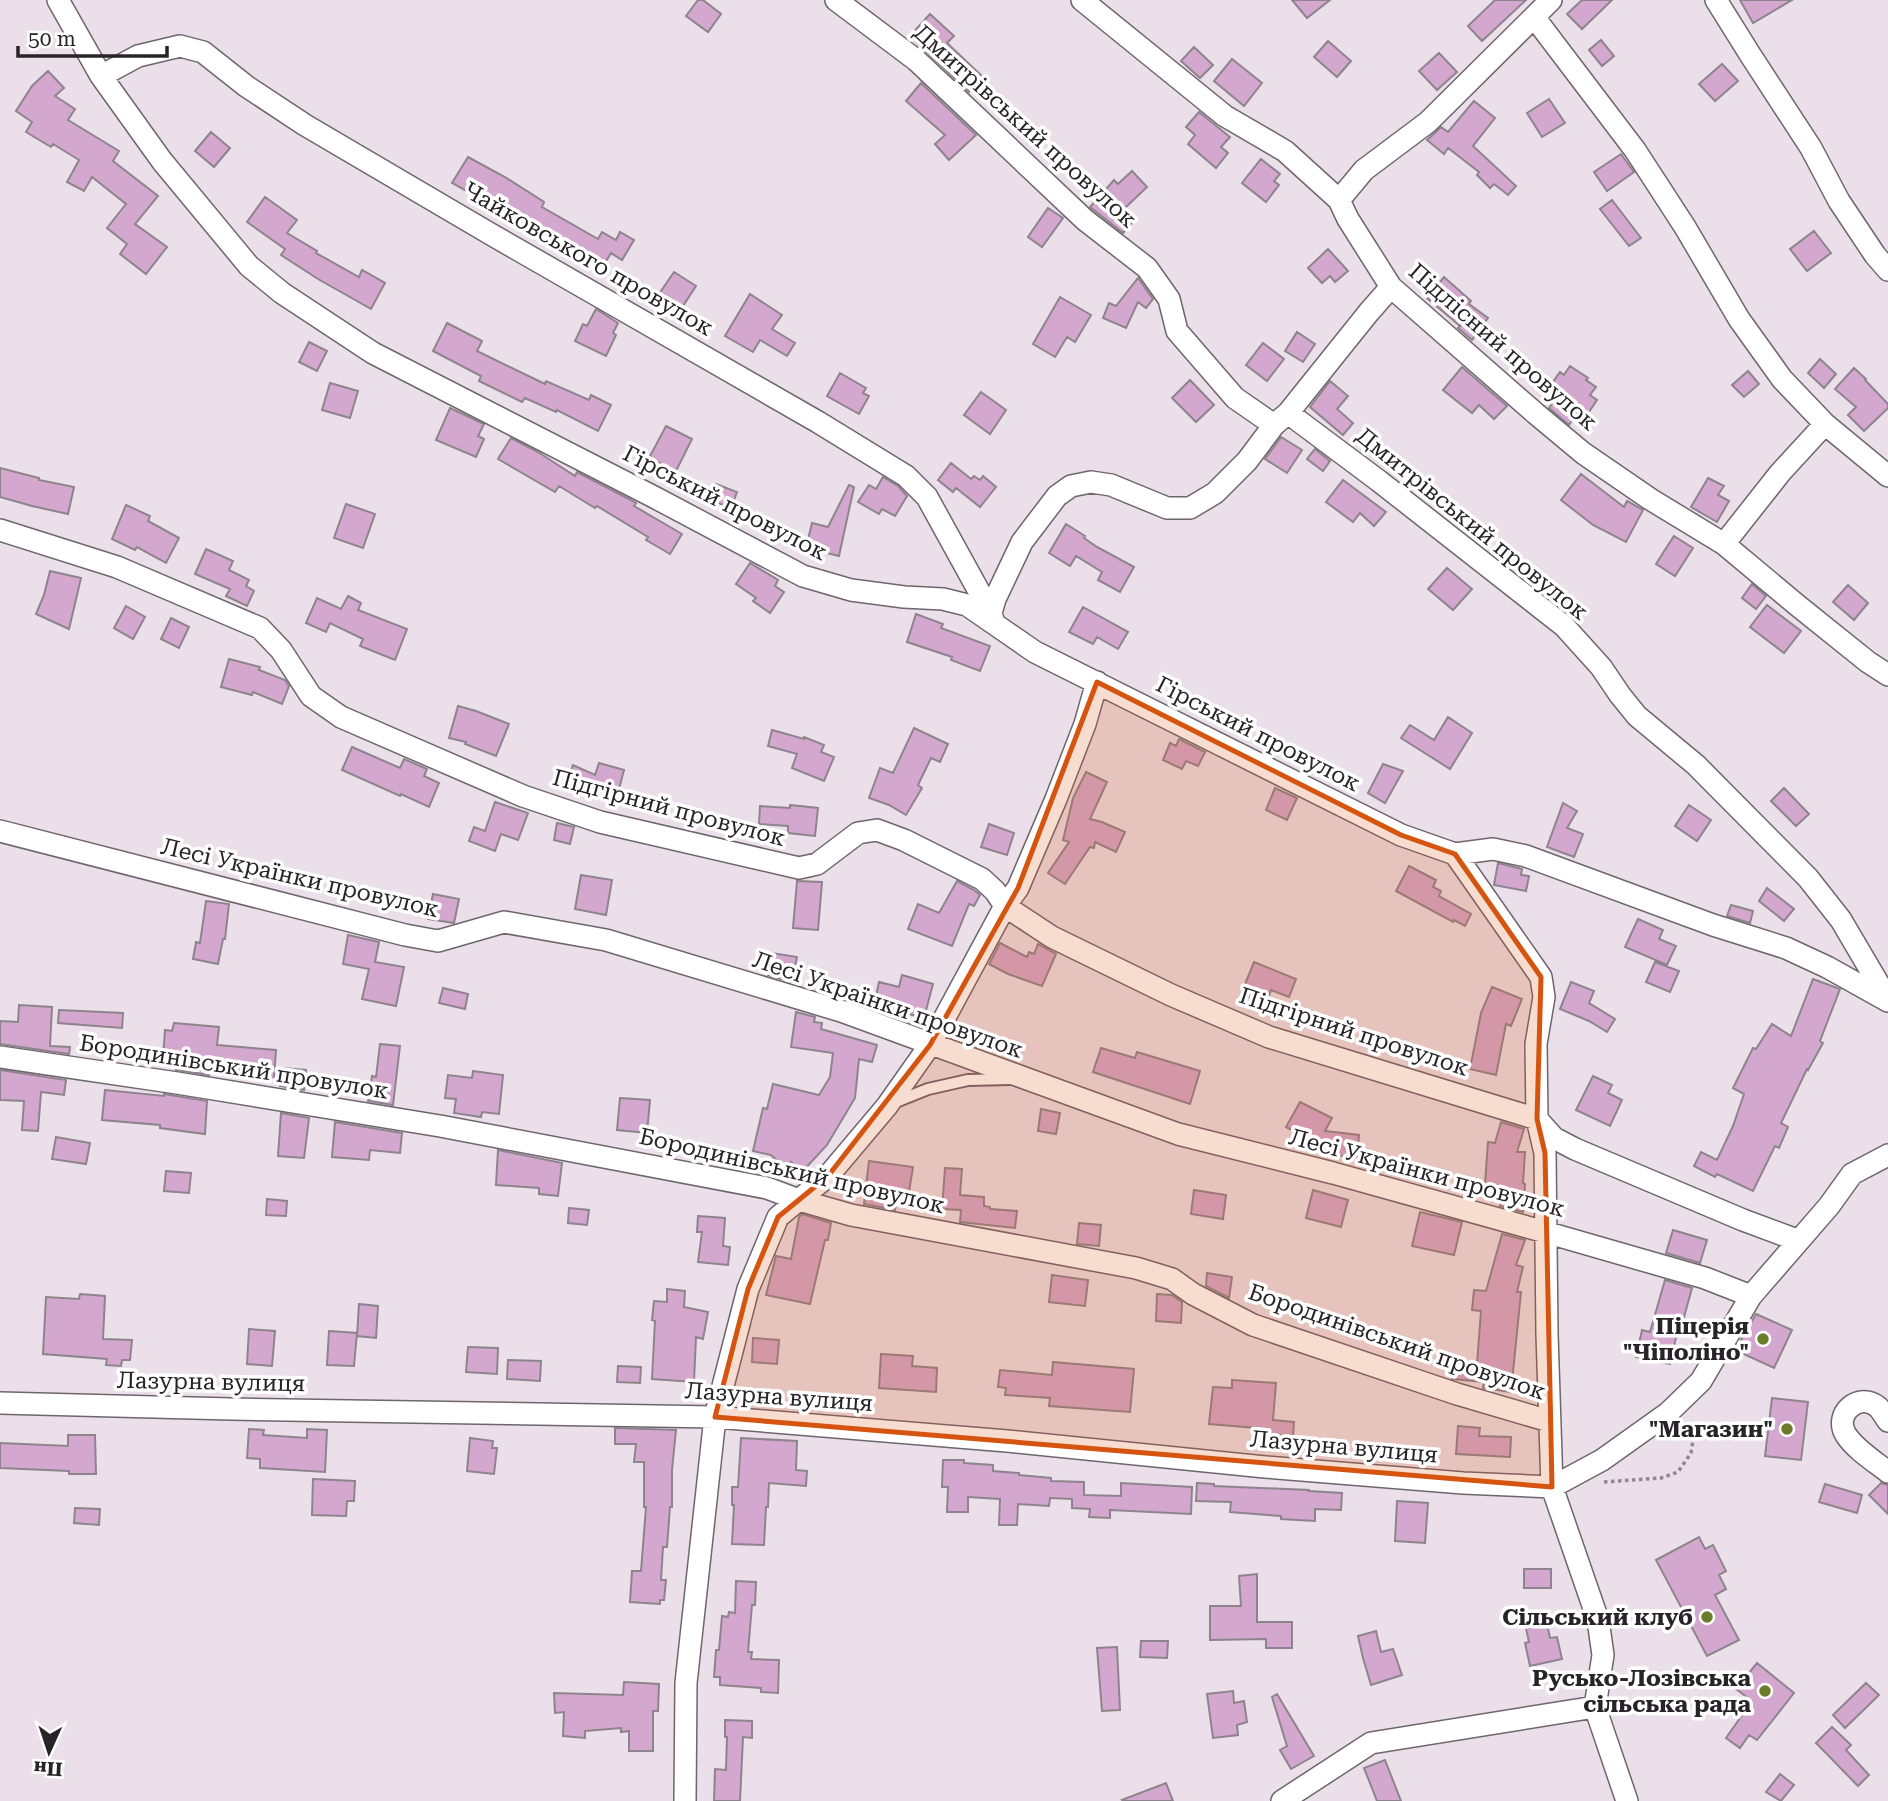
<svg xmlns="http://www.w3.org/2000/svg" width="1888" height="1801" font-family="'Roboto Serif',serif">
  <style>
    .building { fill: #d4a8ce; stroke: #8e848d; stroke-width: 2 }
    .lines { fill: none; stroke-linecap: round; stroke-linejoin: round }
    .lane-casing { stroke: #6e656d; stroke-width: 14 }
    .street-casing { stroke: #6e656d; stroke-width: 24 }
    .path { stroke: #90888f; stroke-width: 3.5; stroke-dasharray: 3.5 3.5; stroke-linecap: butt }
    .lane { stroke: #fff; stroke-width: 10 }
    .street { stroke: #fff; stroke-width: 21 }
    .marked { fill: #d5540f; fill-opacity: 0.2; stroke: #d5540f; stroke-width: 5; stroke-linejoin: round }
    .poi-dot { fill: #6c7c2a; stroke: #fff; stroke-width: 2.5 }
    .labels { text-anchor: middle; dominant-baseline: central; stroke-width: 7; stroke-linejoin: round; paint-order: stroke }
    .street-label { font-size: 23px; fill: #272326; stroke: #fff }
    .poi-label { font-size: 23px; font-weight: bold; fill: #272326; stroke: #fff; text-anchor: end }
  </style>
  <rect width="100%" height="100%" fill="#ebdfe9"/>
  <path class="building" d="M698 0H703L721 14 708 32 686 16Z
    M1292 0H1330L1307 18Z
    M1495 0H1526L1482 41 1468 26Z
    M1582 0H1612L1582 29 1567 14Z
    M1740 0H1792L1753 23Z
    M930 14 954 36 947 43 983 77 969 92 910 36Z
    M1601 40 1614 56 1602 66 1589 50Z
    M1328 41 1351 61 1337 77 1314 57Z
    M1194 47 1213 65 1200 78 1181 61Z
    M1439 53 1457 72 1437 90 1419 71Z
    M1232 59 1262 83 1244 106 1214 81Z
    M1722 64 1738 81 1715 101 1699 84Z
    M48 71 64 88 55 96 75 109 68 120 119 151 113 161 158 196 135 224 167 247 146 274 120 254 127 244 107 228 126 204 92 177 84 191 67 182 79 160 53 144 51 147 26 132 32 122 16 111 32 86Z
    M921 83 976 135 949 160 935 144 945 135 906 101Z
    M1549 99 1565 123 1542 137 1527 113Z
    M1474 101 1495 118 1473 146 1516 186 1508 195 1494 184 1490 188 1477 175 1479 172 1448 148 1444 154 1427 140 1441 127 1448 132Z
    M1199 112 1230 137 1221 147 1228 153 1216 168 1188 144 1195 135 1186 127Z
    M211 132 230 148 214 167 195 151Z
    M1621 154 1634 172 1607 191 1594 172Z
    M468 157 505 177 544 202 542 207 598 239 602 232 616 240 620 232 634 240 622 260 611 253 605 263 566 240 562 245 490 203V204L452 183Z
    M1261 159 1280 174 1274 181 1279 185 1266 202 1242 183Z
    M1132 171 1147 187 1125 208 1136 218 1123 233 1090 207 1114 180 1118 184Z
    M265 197 297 220 287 233 317 251 316 253 359 277 362 270 385 283 371 309 318 279 281 255 285 249 247 222Z
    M1612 200 1641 238 1629 246 1600 209Z
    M1048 208 1063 218 1042 247 1028 237Z
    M1814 231 1831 253 1807 271 1790 249Z
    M1328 249 1348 271 1335 282 1330 276 1322 283 1308 268Z
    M674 272 696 286 681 309 659 294Z
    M1444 277 1471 301 1469 304 1488 318 1472 340 1458 328 1460 326 1427 298Z
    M1138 278 1153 299 1146 308 1138 302 1126 328 1103 318 1109 303 1116 306Z
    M750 294 782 315 772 329 795 343 787 356 760 340 753 352 725 336Z
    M1060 297 1091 315 1075 342 1067 337 1055 357 1033 344Z
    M596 309 618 323 613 333 616 335 606 356 575 341 583 324 587 326Z
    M447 323 482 341 477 351 545 384 546 381 589 400 591 395 611 405 598 431 557 410 556 412 525 398 522 402 479 381 481 376 433 351Z
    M1297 332 1315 344 1303 362 1285 351Z
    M309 342 327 351 317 371 299 362Z
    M1263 343 1284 359 1267 381 1246 365Z
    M1820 359 1836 374 1824 388 1808 373Z
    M1570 366 1588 378 1586 380 1596 387 1590 395 1597 400 1585 418 1577 413 1569 425 1549 408 1553 402 1543 396 1560 372 1564 375Z
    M1462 367 1507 406 1494 419 1479 405 1472 413 1443 390Z
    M1854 368 1866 379 1865 380 1888 404V408L1864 431 1848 415 1856 407 1835 389Z
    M1748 371 1759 384 1744 397 1732 385Z
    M840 373 866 388 863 393 869 396 859 414 827 396Z
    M1190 380 1214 405 1196 422 1172 398Z
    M1330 381 1348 396 1337 409 1353 423 1343 435 1310 407Z
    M330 383 358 391 350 418 322 410Z
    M981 392 1006 410 990 434 964 415Z
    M450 408 484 424 478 436 484 439 476 457 436 440Z
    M666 426 692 439 676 471 649 458Z
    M1281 437 1302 450 1287 473 1265 459Z
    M511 438 538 452 575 476 577 472 629 499 636 503 634 506 682 534 670 554 646 540 648 537 597 506 595 508 559 486 555 492 498 459Z
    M1315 449 1330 461 1323 471 1307 459Z
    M951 463 971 479 974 476 980 480 983 476 996 487 980 507 956 488 953 492 938 480Z
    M0 468 39 478V480L74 487 68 514 32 506 0 497Z
    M1581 474 1624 507 1627 501 1643 510 1626 542 1593 525 1561 500Z
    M883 477 898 486 907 496 895 516 882 509 879 514 858 502 869 485 876 489Z
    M1708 478 1724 486 1718 495 1729 501 1717 522 1691 507Z
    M1343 480 1386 512 1374 526 1360 513 1353 522 1326 502Z
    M716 484 737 492 731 508 710 500Z
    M849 485 854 487 839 556 806 548 812 523 828 527Z
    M346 504 375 514 363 548 334 538Z
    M126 505 150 516 148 521 179 538 166 563 137 547 135 550 112 539Z
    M1066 524 1085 536 1084 538 1097 547 1134 567 1120 592 1098 580 1102 572 1076 556 1070 566 1049 553Z
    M1674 536 1693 548 1675 576 1656 564Z
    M206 549 233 561 229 570 249 580 246 586 254 591 247 606 226 596 230 589 195 574Z
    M750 563 778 580 775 586 784 592 770 613 753 601 756 598 736 584Z
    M1447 568 1472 589 1453 610 1428 589Z
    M50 571 81 578 69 629 36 614 44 595Z
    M1752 584 1766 596 1756 609 1742 598Z
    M1848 585 1868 603 1854 620 1833 602Z
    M348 596 361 603 358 610 407 629 395 660 360 646 363 639 330 623 326 632 306 623 317 598 341 609Z
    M1767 605 1801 631 1784 653 1750 627Z
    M126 606 145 617 133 639 114 628Z
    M1083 607 1128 632 1118 649 1097 637 1093 644 1069 632Z
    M916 614 943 624 941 628 990 646 980 671 951 660 952 657 907 642Z
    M171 618 189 627 179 648 161 639Z
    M229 659 260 667 259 670 285 680 289 686 282 704 253 692 252 695 221 687Z
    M458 706 476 711 509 724 496 756 465 744 466 742 449 738Z
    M1448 717 1472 733 1450 769 1401 738 1410 725 1434 740Z
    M914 728 948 744 940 762 931 758 918 785 922 788 906 815 889 805 869 798 880 768 893 773Z
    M772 730 804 739V737L824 745 821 752 834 757 824 781 792 768 797 754 768 746Z
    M1179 739 1205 752 1198 766 1186 761 1182 769 1163 760 1170 743 1176 746Z
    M352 747 400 768 404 759 427 769 424 776 439 783 429 807 401 794 400 796 342 770Z
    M599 763 624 770 615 804 565 787 573 765 595 775Z
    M1383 764 1403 771 1385 803 1368 793Z
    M1086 772 1107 782 1090 819 1102 822 1125 832 1116 852 1095 842 1094 848 1090 847 1065 884 1048 873 1069 842 1063 840 1073 798Z
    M1275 788 1297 798 1287 820 1266 810Z
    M1784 788 1809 814 1796 826 1771 801Z
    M495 802 528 813 518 840 501 834 495 851 469 841 474 827 485 831Z
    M1563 803 1577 811 1567 828 1583 834 1574 857 1547 847Z
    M790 805 818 808 815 836 788 833V826L759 824 760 806 790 808Z
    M1689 805 1711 820 1697 841 1675 826Z
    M557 823 574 827 570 844 554 840Z
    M989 824 1014 833 1007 855 981 847Z
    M1498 863 1522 869 1521 875 1529 876 1526 891 1494 885Z
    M1409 866 1436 880 1433 887 1441 891 1439 896 1471 914 1465 926 1454 920 1453 922 1396 891Z
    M581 875 612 880 606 915 575 909Z
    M797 881 822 882 818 930 793 928Z
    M957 881 974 890 980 895 974 906 969 904 952 946 908 929 918 904 939 913Z
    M1767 888 1794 909 1784 921 1759 901Z
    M433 894 459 899 454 923 428 919Z
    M206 901 229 904 225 939H223L218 964 193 959 196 942 200 943Z
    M1731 905 1753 911 1750 923 1727 916Z
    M1638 919 1663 930 1659 939 1676 946 1667 965 1625 947Z
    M348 935 379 942 375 962 404 967 396 1006 362 999 369 969 343 964Z
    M1000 943 1027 957 1029 952 1034 954 1038 944 1056 954 1042 986 1008 974 989 964Z
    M772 953 797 957 792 982 768 975Z
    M1254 962 1296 979 1289 997 1271 990 1266 1004 1241 994Z
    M1655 962 1679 971 1670 992 1646 982Z
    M902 975 933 984 924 1018 874 1005 879 982 899 987Z
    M1813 979 1840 989 1820 1041 1823 1043 1808 1070 1807 1069 1781 1123 1788 1127 1779 1148 1775 1146 1753 1191 1717 1174 1715 1177 1694 1166 1701 1152 1717 1160 1733 1126 1744 1094 1733 1088 1753 1048 1756 1049 1772 1024 1791 1036Z
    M1571 982 1594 991 1589 1003 1615 1019 1607 1032 1589 1021 1560 1009Z
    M1492 987 1522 999 1511 1026 1506 1024 1496 1075 1470 1069 1481 1013Z
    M443 988 468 994 465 1009 439 1003Z
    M19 1005 52 1007 50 1046 70 1047 69 1054 0 1044V1021L18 1022Z
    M59 1010 123 1013 122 1028 58 1023Z
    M796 1012 815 1017 814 1022 822 1023 821 1029 877 1045 872 1062 859 1059 855 1098 827 1145 802 1172 791 1162 785 1168 771 1155 753 1151 763 1108 767 1109 773 1084 819 1095 830 1077 833 1053 791 1047Z
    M174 1023 219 1027 217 1045 276 1050 274 1078 239 1075 240 1064 210 1063 209 1075 176 1070 177 1059 163 1058 165 1030 172 1031Z
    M380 1044 400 1046 393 1105 368 1101 372 1076 376 1077Z
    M1101 1048 1135 1058 1137 1052 1200 1071 1190 1104 1093 1072Z
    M282 1068 306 1070 304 1090 280 1086Z
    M0 1070 66 1080 64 1095 41 1092 38 1131 22 1130 24 1101 0 1100Z
    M473 1071 503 1075 499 1114 482 1112 481 1117 454 1113 456 1099 445 1098 448 1075 472 1078Z
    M1593 1076 1612 1085 1608 1093 1622 1100 1610 1126 1576 1110Z
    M105 1090 164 1096V1094L207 1101 205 1134 160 1128V1125L102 1120Z
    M620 1098 650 1100 647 1133 617 1130Z
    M1300 1102 1332 1118 1325 1131 1359 1135 1357 1157 1332 1155 1333 1152 1286 1127Z
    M1041 1109 1060 1113 1056 1134 1038 1131Z
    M281 1113 309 1118 304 1158 278 1156Z
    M335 1122 402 1133 400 1153 370 1150 369 1160 332 1157Z
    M1501 1122 1524 1129 1517 1152H1525L1523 1183 1525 1184 1523 1212 1500 1206 1501 1186 1485 1184 1488 1142 1495 1143Z
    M56 1137 90 1143 86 1164 52 1159Z
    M498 1150 562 1163 558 1196 539 1194V1188L496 1185Z
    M869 1161 913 1167 909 1192 898 1190 895 1210 864 1204Z
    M945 1168 962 1169 960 1195 984 1197V1206L990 1207V1209L1017 1211 1015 1228 960 1222 961 1210 942 1209Z
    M166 1171 191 1173 189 1193 164 1191Z
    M1194 1190 1226 1195 1223 1219 1191 1214Z
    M1313 1190 1348 1200 1341 1227 1306 1218Z
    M267 1199 287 1201 286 1216 266 1215Z
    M569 1208 589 1210 587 1225 568 1223Z
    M1420 1212 1462 1222 1454 1255 1412 1246Z
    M802 1214 831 1223 828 1240H825L810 1304 766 1295 776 1256 791 1259 799 1217Z
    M698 1216 725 1218 723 1246 730 1247 728 1265 698 1262 702 1232H697Z
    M1079 1223 1101 1225 1099 1246 1077 1244Z
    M1673 1230 1707 1240 1700 1263 1666 1253Z
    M1502 1234 1525 1240 1516 1265 1523 1267 1517 1292H1521L1511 1392 1483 1388 1484 1382 1452 1379 1454 1362 1477 1364 1481 1311 1472 1310 1474 1290 1486 1291Z
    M1207 1273 1232 1277 1229 1298 1206 1286Z
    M1052 1275 1088 1280 1085 1306 1049 1302Z
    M1665 1280 1692 1288 1683 1321 1680 1320 1670 1364 1636 1357 1642 1330 1650 1332Z
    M667 1289 685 1291 684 1307 708 1312 703 1339 696 1337 694 1382 652 1379 655 1321 652 1320 654 1301 667 1302Z
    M80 1294 105 1296 103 1339 132 1340 130 1360H122L121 1366 106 1365 107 1359 43 1354 46 1297 79 1299Z
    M1157 1294 1172 1295 1182 1302 1181 1323 1156 1321Z
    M359 1304 378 1306 376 1338 357 1336Z
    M1756 1314 1792 1330 1774 1368 1735 1350Z
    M249 1329 275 1331 272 1366 247 1364Z
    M329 1331 357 1333 354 1366 327 1365Z
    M753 1338 779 1340 777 1364 752 1362Z
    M468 1347 498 1348 497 1374 466 1372Z
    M881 1354 913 1356 912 1366 937 1368 936 1392 879 1388Z
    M508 1360 541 1361 540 1381 507 1379Z
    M1053 1362 1134 1369 1130 1412 1049 1406 1050 1398 1005 1395 1006 1388 998 1387 1000 1370 1052 1375Z
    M618 1366 641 1367 640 1383 617 1382Z
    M1232 1380 1276 1383 1273 1420 1294 1422 1293 1436 1268 1435 1269 1429 1209 1424 1213 1387 1232 1388Z
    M1772 1398 1808 1402 1801 1460 1765 1456Z
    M1458 1426 1480 1428 1479 1436 1511 1437 1510 1457 1456 1454Z
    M615 1428 676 1430 672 1470V1507H670L667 1547H663L661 1580H666L664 1600H660V1604L630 1602 632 1571H641L646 1507H644V1462H634L636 1444H615Z
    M249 1429 264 1430 263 1435 307 1438V1429L327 1430 325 1472 260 1468V1459L247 1458Z
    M68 1435H95L96 1474H69V1471L0 1468V1443L68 1446Z
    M470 1438 493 1441 492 1448H497L494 1474 467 1471Z
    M741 1438 797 1441 796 1470 807 1471 806 1486 769 1483 768 1507H766L764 1545 732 1544 734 1505H732V1487H738Z
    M943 1460H964V1463L993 1465V1471L1019 1473V1475L1051 1478V1481L1084 1482V1495L1121 1496V1483L1192 1487 1191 1514 1110 1510V1518L1089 1517 1090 1509 1072 1508V1499L1050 1498 1049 1506 1018 1504 1017 1525H999L1000 1499 968 1497V1512H947L948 1487H942Z
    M313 1479 355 1481 354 1501H347L346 1516 312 1515Z
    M1197 1483 1214 1484V1486L1309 1490V1491L1342 1493 1341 1510 1315 1509V1521L1281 1519V1516L1230 1512 1231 1502 1196 1501Z
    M1881 1483 1888 1485V1514L1869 1495Z
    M1825 1484 1862 1495 1857 1513 1819 1502Z
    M1397 1501 1428 1503 1425 1543 1395 1541Z
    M75 1508 100 1509 99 1525 74 1523Z
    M1699 1537 1705 1549 1713 1545 1726 1571 1719 1575 1726 1589 1715 1595 1739 1640 1707 1656 1656 1560Z
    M1524 1569H1551V1588H1524Z
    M1257 1574V1622H1292V1648H1266V1639L1210 1640V1606H1241L1239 1576Z
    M736 1581 756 1582 755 1605H752L748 1652H752L751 1659 779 1660 778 1693 761 1692V1688L720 1685V1677H714L716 1650H719L722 1616 728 1617 729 1612 735 1613Z
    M1547 1623 1550 1638 1557 1637 1562 1659 1530 1666 1525 1643 1529 1642 1526 1628Z
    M1376 1631 1381 1652 1393 1649 1402 1675 1371 1685 1363 1658 1358 1636Z
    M1141 1641H1168L1167 1658 1140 1657Z
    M1117 1647 1120 1710 1102 1711 1097 1648Z
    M1757 1663 1794 1693 1757 1740 1749 1735 1740 1748 1726 1738 1752 1701 1736 1689Z
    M624 1682 659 1684 658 1711H653V1751H629V1731L621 1732V1728L585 1731V1738L563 1736 564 1712 555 1713 554 1693 623 1695Z
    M1866 1683 1879 1695 1845 1728 1833 1715Z
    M1233 1691 1234 1703 1244 1701 1247 1722 1237 1725 1238 1735 1213 1738 1207 1694Z
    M1277 1694 1314 1756 1291 1769 1280 1750 1287 1746 1272 1697Z
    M725 1720 752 1721V1738L743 1737 740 1801H714L715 1769 726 1770 727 1737H725Z
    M1832 1727 1851 1745 1846 1750 1869 1775 1858 1786 1816 1743Z
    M1385 1760 1401 1801H1377L1364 1768Z
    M1780 1774 1794 1785 1781 1801 1766 1792Z
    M1166 1783 1173 1801H1123L1122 1800Z"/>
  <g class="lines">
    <g class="lane-casing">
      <path id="lane" d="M893 1103 928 1089 968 1080 1010 1079"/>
    </g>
    <g class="street-casing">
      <path id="street" d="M58 0 101 76 162 161 249 266 282 293 373 353 654 497 803 576 851 590 904 597 943 599 967 605 1035 652 1401 835 1455 854 1493 849 1526 856 1713 925 1786 948 1827 967 1888 1001
        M836 0 916 60 1085 220 1147 268 1169 299 1177 331 1235 398 1274 425
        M1082 0 1225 116 1285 151 1339 200 1348 219 1391 287 1535 413 1583 453 1650 499 1724 544 1797 605 1868 662 1888 675
        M1716 0 1751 56 1811 148 1839 201 1875 255 1888 270
        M1534 17 1635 150 1685 227 1739 319 1782 379 1825 424 1888 476
        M101 76 138 56 180 46 203 52 246 86 305 125 494 236 818 422 906 476 927 497 991 613
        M1339 200 1364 170 1428 122 1551 0
        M1288 413 1379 481 1564 626 1601 667 1620 695 1637 716 1696 765 1808 878 1841 920 1888 1000
        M0 530 117 567 260 628 281 650 311 696 341 717 523 796 600 822 799 868 817 864 858 833 877 830 904 840 982 879 995 891 1005 906 1052 937 1171 995 1269 1037 1537 1119 1554 1138 1575 1149 1743 1220 1797 1240
        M1724 544 1780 473 1825 424
        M993 620 991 613 995 599 1022 542 1057 496 1071 486 1091 482 1111 485 1167 508H1190L1215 493 1247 461 1274 425 1288 413 1369 312 1391 287
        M0 831 405 935 438 941 504 922 606 940 841 1011 1178 1134 1333 1173 1545 1232 1705 1278 1751 1296
        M1455 854 1541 977 1544 997 1536 1044 1537 1119 1545 1153 1547 1334 1552 1487 1598 1620 1603 1655 1595 1707 1627 1801
        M0 1057 177 1083 440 1126 767 1188 799 1200 851 1215 1136 1268 1172 1279 1193 1294 1253 1325 1457 1394 1549 1421
        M0 1403 231 1409 715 1417 1007 1441 1265 1467 1463 1483 1552 1487 1602 1460 1668 1413 1701 1381 1751 1296 1829 1206 1852 1174 1888 1155
        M1888 1421C1885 1417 1882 1411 1878 1407 1859 1391 1833 1414 1846 1435 1856 1450 1874 1461 1888 1472
        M685 1801 686 1683 715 1417 748 1289 778 1217 828 1176 887 1106 930 1045 1005 906 1018 888 1056 799 1085 724 1097 682
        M1282 1801 1371 1743 1595 1707"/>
    </g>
    <path class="path" d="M1604 1482 1661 1478 1678 1472 1691 1453 1693 1440 1687 1424"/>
    <use href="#lane" class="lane"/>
    <use href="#street" class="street"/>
  </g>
  <path class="marked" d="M1097 682 1401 835 1455 854 1541 977 1537 1119 1545 1153 1552 1487 715 1417 748 1289 778 1217 828 1176 930 1045 1018 888Z"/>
  <g class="poi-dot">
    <circle cx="1763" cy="1339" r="7"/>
    <circle cx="1787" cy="1429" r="7"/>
    <circle cx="1707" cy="1617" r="7"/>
    <circle cx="1765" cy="1691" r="7"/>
  </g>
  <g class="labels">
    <g class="street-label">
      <text transform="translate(1025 126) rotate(42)">Дмитрівський провулок</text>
      <text transform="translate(588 259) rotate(30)">Чайковського провулок</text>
      <text transform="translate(1503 347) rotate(41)">Підлісний провулок</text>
      <text transform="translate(725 503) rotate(27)">Гірський провулок</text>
      <text transform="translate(1472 524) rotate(39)">Дмитрівський провулок</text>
      <text transform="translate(1258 734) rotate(27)">Гірський провулок</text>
      <text transform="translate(669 808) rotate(15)">Підгірний провулок</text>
      <text transform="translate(300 878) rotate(13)">Лесі Українки провулок</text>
      <text transform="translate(888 1005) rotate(19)">Лесі Українки провулок</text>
      <text transform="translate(1354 1032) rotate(18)">Підгірний провулок</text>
      <text transform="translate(234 1067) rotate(9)">Бородинівський провулок</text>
      <text transform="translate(792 1171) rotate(13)">Бородинівський провулок</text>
      <text transform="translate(1427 1173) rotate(15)">Лесі Українки провулок</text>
      <text transform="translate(1397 1342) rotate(19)">Бородинівський провулок</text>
      <text transform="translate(211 1382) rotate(1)">Лазурна вулиця</text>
      <text transform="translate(779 1397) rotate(4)">Лазурна вулиця</text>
      <text transform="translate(1344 1447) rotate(5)">Лазурна вулиця</text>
    </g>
    <g class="poi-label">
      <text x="1749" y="1326">Піцерія<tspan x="1749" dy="26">"Чіполіно"</tspan></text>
      <text x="1773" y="1429">"Магазин"</text>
      <text x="1693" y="1617">Сільський клуб</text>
      <text x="1751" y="1678">Русько-Лозівська<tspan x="1751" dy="26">сільська рада</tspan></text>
    </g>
  </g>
  <g transform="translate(49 1752) rotate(183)" stroke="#ffffff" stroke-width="5" paint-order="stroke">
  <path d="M0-5L12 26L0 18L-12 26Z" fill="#272326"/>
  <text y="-10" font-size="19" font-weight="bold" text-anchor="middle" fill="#272326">Пн</text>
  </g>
  <path d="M18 46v10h149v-10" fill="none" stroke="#272326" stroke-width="3.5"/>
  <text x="28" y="46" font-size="21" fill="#272326" stroke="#ffffff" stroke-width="5" paint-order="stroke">50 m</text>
</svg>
